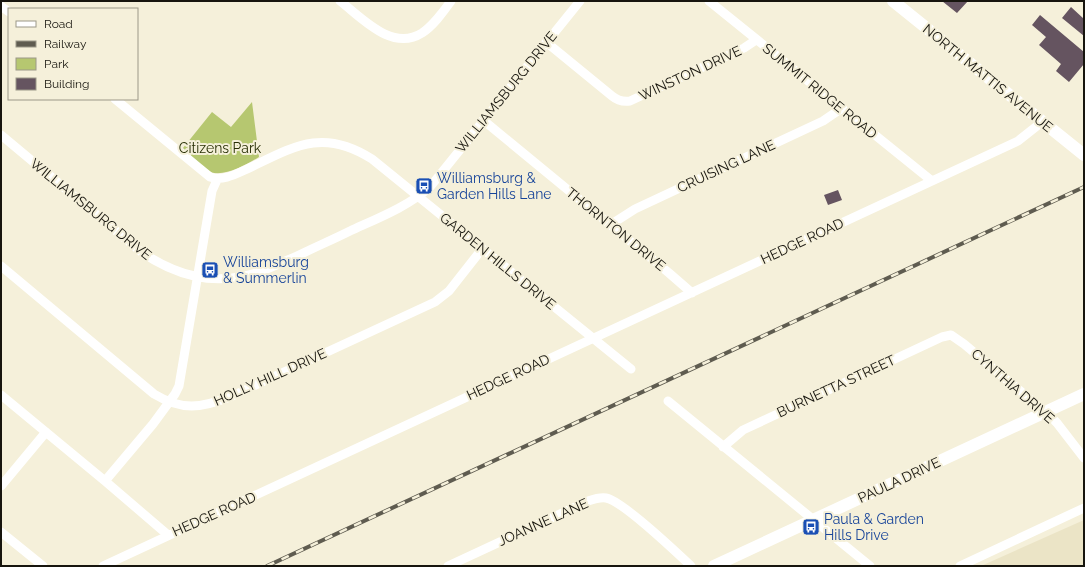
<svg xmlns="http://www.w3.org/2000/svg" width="1085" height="567" font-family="Raleway,sans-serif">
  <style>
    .built { fill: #ebe4c6 }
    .green { fill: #b6c770 }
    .building { fill: #655460 }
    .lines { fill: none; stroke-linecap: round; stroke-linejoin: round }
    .street { stroke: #fff; stroke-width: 9 }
    .secondary { stroke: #fff; stroke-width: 12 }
    .rail-casing { stroke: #5f5c50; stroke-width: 4 }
    .rail { stroke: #f5f0da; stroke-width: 2.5; stroke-dasharray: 8; stroke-linecap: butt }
    .labels { text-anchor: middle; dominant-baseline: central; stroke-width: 4; stroke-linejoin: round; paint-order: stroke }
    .street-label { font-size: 14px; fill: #17150e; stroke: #f5f0da }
    .park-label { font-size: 14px; fill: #282f05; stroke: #f5f0da }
    .transit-label { font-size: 14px; fill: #164399; stroke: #f5f0da; text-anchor: start }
  </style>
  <rect width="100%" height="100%" fill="#f5f0da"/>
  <path class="built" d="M1084 520V566H981Z"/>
  <path class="green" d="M252 102 259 157C248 164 221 179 209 171 200 165 192 156 183 148L212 112 231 127Z"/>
  <path class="building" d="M942 1H968L957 13Z
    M1071 7 1084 19V36L1062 18Z
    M1040 15 1084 52V64L1069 82 1056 71 1061 64 1039 45 1046 37 1032 25Z
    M838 190 842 200 828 205 824 195Z"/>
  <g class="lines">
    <path class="street" d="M340 1C362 18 392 52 422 33 434 25 443 12 451 1
      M709 1 932 181
      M1 6 9 12
      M546 42 612 96C618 101 623 102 630 101L744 48 756 40
      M115 99 210 177C222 181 234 175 245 170 293 147 322 127 372 159L631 369
      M483 120 669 273 692 293
      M1 135 140 251C176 276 213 286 256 273 269 269 282 262 295 257 313 248 332 240 350 231 376 219 409 206 430 187L580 1
      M610 225 635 209 823 121 842 108
      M1 266 154 394C182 411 201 408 230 397L435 302 449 291 482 249
      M1 395 105 481 168 535
      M668 401 870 566
      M723 447 743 430 942 337 951 335 964 344 1049 415 1057 423 1084 458
      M105 481 153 424 175 394 179 386 212 191 217 180
      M1 486 46 432
      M1 532 43 566
      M103 566 1018 141 1042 122
      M448 566 588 501C594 499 600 497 606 498 623 501 676 552 691 566
      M960 566 1084 508"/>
    <path class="secondary" d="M893 1 1084 155
      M714 566 1084 394"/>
    <g class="rail-casing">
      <path id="rail" d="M267 566 1084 187"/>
    </g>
    <use href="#rail" class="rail"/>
  </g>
  <defs>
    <g id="bus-square" transform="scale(0.9)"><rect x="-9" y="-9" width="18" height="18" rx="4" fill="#1a4fb4" stroke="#f5f0da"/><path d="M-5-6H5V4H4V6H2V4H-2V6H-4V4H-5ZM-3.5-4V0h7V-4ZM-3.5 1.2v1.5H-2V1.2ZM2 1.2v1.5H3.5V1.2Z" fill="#fff"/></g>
  </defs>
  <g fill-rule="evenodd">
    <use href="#bus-square" x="424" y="186"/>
    <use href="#bus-square" x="210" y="270"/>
    <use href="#bus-square" x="811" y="527"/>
  </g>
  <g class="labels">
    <g class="street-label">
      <text transform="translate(690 73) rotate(-25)">WINSTON DRIVE</text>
      <text transform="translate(988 78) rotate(39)">NORTH MATTIS AVENUE</text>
      <text transform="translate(820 91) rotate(39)">SUMMIT RIDGE ROAD</text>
      <text transform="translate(506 92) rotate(-51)">WILLIAMSBURG DRIVE</text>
      <text transform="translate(726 166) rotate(-25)">CRUISING LANE</text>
      <text transform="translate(91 209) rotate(39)">WILLIAMSBURG DRIVE</text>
      <text transform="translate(616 229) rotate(39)">THORNTON DRIVE</text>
      <text transform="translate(802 241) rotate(-25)">HEDGE ROAD</text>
      <text transform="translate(498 261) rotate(39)">GARDEN HILLS DRIVE</text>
      <text transform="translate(270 377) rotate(-24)">HOLLY HILL DRIVE</text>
      <text transform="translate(508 377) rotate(-25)">HEDGE ROAD</text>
      <text transform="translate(836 386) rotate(-25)">BURNETTA STREET</text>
      <text transform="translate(1013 386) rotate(41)">CYNTHIA DRIVE</text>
      <text transform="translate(899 480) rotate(-25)">PAULA DRIVE</text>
      <text transform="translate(214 514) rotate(-24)">HEDGE ROAD</text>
      <text transform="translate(543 522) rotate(-24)">JOANNE LANE</text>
    </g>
    <g class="park-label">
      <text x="220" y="148">Citizens Park</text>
    </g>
    <g class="transit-label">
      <text x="437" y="178">Williamsburg &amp;<tspan x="437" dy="16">Garden Hills Lane</tspan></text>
      <text x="223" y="262">Williamsburg<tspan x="223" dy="16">&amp; Summerlin</tspan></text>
      <text x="824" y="519">Paula &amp; Garden<tspan x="824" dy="16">Hills Drive</tspan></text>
    </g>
  </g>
  <rect width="1085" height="567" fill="none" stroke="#17150e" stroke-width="4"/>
  <rect x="8" y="8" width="130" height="92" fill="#f5f0da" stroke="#9c9888"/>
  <rect x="16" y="21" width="20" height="6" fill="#ffffff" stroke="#9c9888"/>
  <text x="44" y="28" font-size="12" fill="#17150e">Road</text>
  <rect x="16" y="41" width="20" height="6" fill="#5f5c50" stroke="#9c9888"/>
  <text x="44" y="48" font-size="12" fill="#17150e">Railway</text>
  <rect x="16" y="58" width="20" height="12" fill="#b6c770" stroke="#9c9888"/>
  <text x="44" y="68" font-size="12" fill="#17150e">Park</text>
  <rect x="16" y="78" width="20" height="12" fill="#655460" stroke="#9c9888"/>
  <text x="44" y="88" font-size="12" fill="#17150e">Building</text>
</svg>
